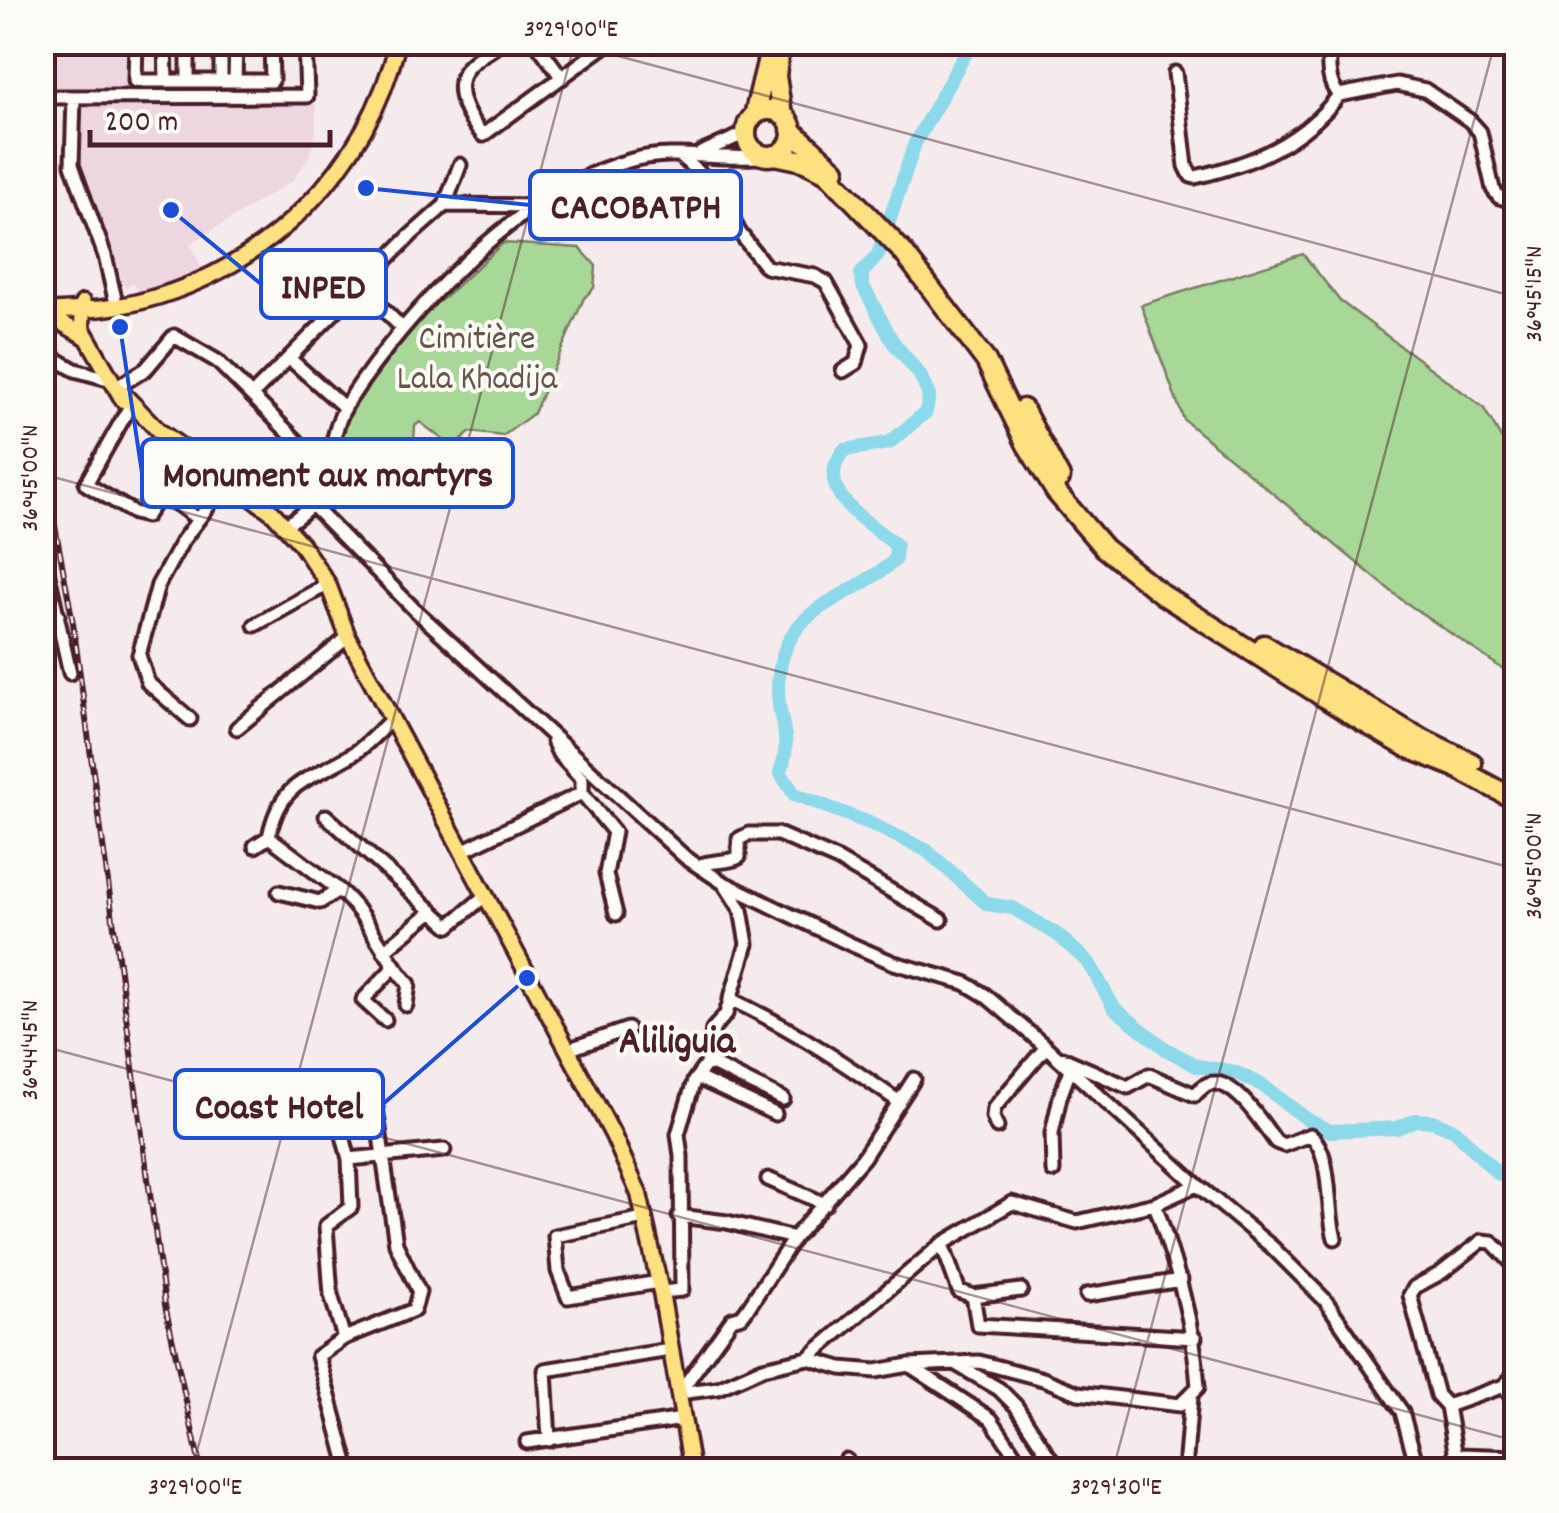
<svg xmlns="http://www.w3.org/2000/svg" width="1559" height="1513" font-family="Dekko,sans-serif">
  <style>
    .built { fill: #edd6df }
    .green { fill: #a8d898; stroke: #797c62; stroke-width: 2.5 }
    .lines { fill: none; stroke-linecap: round; stroke-linejoin: round }
    .river { stroke: #8bd9ea; stroke-width: 14 }
    .minor-casing { stroke: #4a1f2b; stroke-width: 19 }
    .major-casing { stroke: #4a1f2b; stroke-width: 21 }
    .highway-casing { stroke: #4a1f2b; stroke-width: 25 }
    .minor { stroke: #fdfcf7; stroke-width: 11 }
    .major { stroke: #fde080; stroke-width: 14 }
    .highway { stroke: #fde080; stroke-width: 18 }
    .rail-casing { stroke: #4a1f2b; stroke-width: 6 }
    .rail { stroke: #fdfcf7; stroke-width: 2.5; stroke-dasharray: 8; stroke-linecap: butt }
    .ticks { fill: none; stroke: #4a1f2b; stroke-width: 2.5; stroke-opacity: 0.45 }
    .labels { text-anchor: middle; dominant-baseline: central; stroke-width: 8; stroke-linejoin: round; paint-order: stroke }
    .park-label { font-size: 35px; fill: #66564c; stroke: #fdfcf7 }
    .quarter-label { font-size: 40px; font-weight: bold; fill: #4a1f2b; stroke: #fdfcf7 }
    .leader { fill: none; stroke: #1d4ed8; stroke-width: 4 }
    .callout-dot { fill: #1d4ed8; stroke: #fdfcf7; stroke-width: 4 }
    .callout { fill: #fdfcf7; stroke: #1d4ed8; stroke-width: 4 }
    .callout-label { font-size: 38px; text-anchor: middle; font-weight: bold; fill: #4a1f2b }
    .neatline { fill: none; stroke: #4a1f2b; stroke-width: 4 }
    .ticks-label { font-size: 25px; text-anchor: middle; fill: #4a1f2b }
  </style>
  <rect width="100%" height="100%" fill="#f6ebec"/>
  <filter id="ink" filterUnits="userSpaceOnUse"><feTurbulence type="fractalNoise" baseFrequency=".01" numOctaves="2"/><feDisplacementMap in="SourceGraphic" scale="20" xChannelSelector="R" yChannelSelector="G"/><feConvolveMatrix kernelMatrix="1 2 1 2 8 2 1 2 1" color-interpolation-filters="sRGB"/></filter>
  <g filter="url(#ink)">
    <path class="built" d="M54 43H128V90L54 91Z
      M83 104H316V132L309 157 292 181 190 244 203 271 139 293 133 283 125 288 79 157Z"/>
    <path class="green" d="M503 243 580 248 596 266 594 288 584 298 534 413 503 436 470 432 454 448 420 422 415 426 414 440 399 460C400 478 414 483 415 506L331 458 352 399 412 321 445 297Z
      M1303 254 1340 301 1483 407 1516 463V678L1402 600 1184 420 1141 305Z"/>
    <g class="lines">
      <path class="river" d="M972 42 915 143 878 255 861 274 863 286 893 342 920 375 929 396 926 412 889 443 844 450C811 492 867 521 896 545L895 560C844 605 780 603 778 689 777 721 794 738 780 772L794 794 869 823 926 850 987 904 1013 908 1058 935 1089 963 1114 1008 1166 1049 1197 1066 1235 1072 1262 1085 1308 1120 1330 1131 1397 1128 1416 1120 1432 1121 1455 1130 1497 1173 1516 1182"/>
      <g class="minor-casing">
        <path id="minor" d="M136 42 135 81H272L271 42
          M165 42 166 81
          M188 42V81
          M221 42V81
          M502 42C492 50 476 57 468 67 450 88 468 119 483 135L610 42
          M536 42 562 78
          M1329 42C1329 60 1326 82 1339 95L1397 84 1425 90 1470 121 1480 132 1493 189 1499 197 1516 202
          M1175 73 1186 166 1191 176 1195 177C1253 164 1303 142 1339 95
          M235 81 236 42
          M42 97 307 96 305 42
          M44 97V42
          M74 97 72 165 105 256 115 299
          M701 153 746 133
          M679 155 717 188 739 232 766 267 815 276 826 282 861 345 856 363 843 371
          M445 205 460 165
          M361 287 401 327
          M42 351 75 370 112 380
          M290 359 345 408
          M117 387 146 369 174 336 217 361 326 470
          M252 395 411 235 445 205 537 206
          M129 408 86 484 134 513 146 516 186 457
          M162 493 198 519
          M312 505 414 609 686 858 722 882 850 944 894 963 965 983 985 995 1046 1047 1197 1185 1272 1247 1325 1300 1402 1412 1418 1470
          M285 526C295 519 307 511 313 501 333 471 329 432 348 402 408 310 522 188 632 160 676 148 722 162 768 156
          M42 548 70 673
          M42 613 58 615
          M255 625 328 584
          M190 719 148 683 139 655 158 585 183 540 224 485
          M237 728 348 637
          M582 793 614 832 606 874 616 914
          M326 816 449 926 486 895
          M269 837C281 777 312 781 356 752 369 743 380 730 392 719
          M255 846 269 837 339 890
          M462 851 582 793V779L559 754 553 741
          M698 866C713 860 729 863 739 857V839L749 834H778L838 860 941 920
          M279 892 320 902 339 890C369 916 382 955 409 984L406 1005
          M384 951 431 912
          M730 999C790 1027 844 1063 898 1101
          M385 1020 363 1000 394 967
          M567 1050 628 1029
          M1062 1058 1128 1087 1149 1075 1195 1095C1196 1093 1206 1084 1208 1084 1233 1075 1263 1125 1276 1142L1284 1145 1310 1135C1333 1153 1326 1209 1335 1238
          M708 1062 783 1099
          M698 1078 775 1114
          M997 1127 993 1117 994 1108 1046 1047
          M341 1128 349 1159 351 1207 326 1226 331 1295 344 1338
          M349 1159 444 1150
          M1053 1171 1052 1133 1060 1097 1070 1070
          M768 1179 825 1204
          M679 1216 727 1222 794 1238
          M644 1218 555 1236 558 1271 568 1297 659 1282
          M942 1244 959 1291 973 1296 978 1325 1195 1338
          M1516 1267 1492 1242 1482 1241 1441 1273 1415 1287 1410 1295 1437 1395 1447 1406 1504 1386 1516 1372
          M661 1292 682 1290 681 1156 678 1134 694 1081 708 1062 713 1029 726 1014 747 944 741 910 725 885
          M1087 1295 1181 1280
          M973 1296 1021 1290
          M808 1358 942 1244 1012 1203 1077 1222 1155 1204
          M956 1364 999 1389 1016 1406 1058 1470
          M909 1365 991 1419 1025 1470
          M1504 1386 1516 1404
          M679 1393 718 1388 763 1368 808 1358 841 1368 876 1371 909 1365 979 1362 1043 1379 1078 1393 1180 1405 1198 1387C1194 1322 1176 1265 1155 1204L1197 1185
          M679 1393 732 1319 742 1316 748 1308 794 1238 863 1158 914 1079
          M1447 1406 1455 1451 1459 1455 1516 1457
          M549 1440 545 1370 670 1350
          M527 1442 683 1419
          M846 1460 855 1470
          M349 1470 318 1356 344 1338 414 1310 419 1292 396 1244 373 1088
          M1185 1470 1191 1397"/>
      </g>
      <g class="major-casing">
        <path id="major" d="M83 303 82 328 123 400
          M42 312C75 310 110 310 142 301 268 268 367 169 398 42
          M44 313 86 337
          M120 391 159 431 273 513 301 544 328 584 348 637 613 1135 639 1194 661 1292 692 1470"/>
      </g>
      <g class="highway-casing">
        <path id="highway" d="M779 51 776 76 782 115
          M746 133a23 23 0 1 1 46 0a23 23 0 1 1-46 0Z
          M754 116 772 42
          M791 130 835 170
          M775 155 803 161 827 173 903 252 986 361 1027 445 1056 492 1104 548 1163 595 1355 717 1408 748 1455 767 1516 800
          M1023 409 1060 478
          M1264 645 1409 732 1472 763"/>
      </g>
      <use href="#minor" class="minor"/>
      <use href="#major" class="major"/>
      <use href="#highway" class="highway"/>
      <g class="rail-casing">
        <path id="rail" d="M42 456 73 623 165 1305 201 1470"/>
      </g>
      <use href="#rail" class="rail"/>
    </g>
  </g>
  <path class="ticks" d="M566 42 1516 297M42 474 1516 869M42 1046 1516 1441M192 1470 575 42M1113 1470 1495 42"/>
  <g class="labels">
    <g class="park-label">
      <text x="477" y="341">Cimitière<tspan x="477" dy="40">Lala Khadija</tspan></text>
    </g>
    <g class="quarter-label">
      <text x="677" y="1044">Aliliguia</text>
    </g>
  </g>
  <path class="leader" d="M366 188L530 205M171 210L261 284M120 327L142 473M527 978L383 1104"/>
  <g class="callout-dot">
    <circle cx="366" cy="188" r="10"/>
    <circle cx="171" cy="210" r="10"/>
    <circle cx="120" cy="327" r="10"/>
    <circle cx="527" cy="978" r="10"/>
  </g>
  <g class="callout">
    <rect x="530" y="171" width="211" height="68" rx="10"/>
    <rect x="261" y="250" width="125" height="68" rx="10"/>
    <rect x="142" y="439" width="371" height="68" rx="10"/>
    <rect x="175" y="1070" width="208" height="68" rx="10"/>
  </g>
  <g class="callout-label">
    <text x="636" y="218">CACOBATPH</text>
    <text x="323" y="298">INPED</text>
    <text x="328" y="486">Monument aux martyrs</text>
    <text x="279" y="1118">Coast Hotel</text>
  </g>
  <rect width="1559" height="1513" fill="none" stroke="#fdfcf7" stroke-width="110"/>
  <path d="M90 130v15h240v-15" fill="none" stroke="#4a1f2b" stroke-width="5"/>
  <text x="105" y="130" font-size="30" fill="#4a1f2b" stroke="#fdfcf7" stroke-width="8" paint-order="stroke">200 m</text>
  <rect x="55" y="55" width="1449" height="1403" class="neatline"/>
  <g class="ticks-label">
    <text x="571" y="36">3°29'00"E</text>
    <text transform="translate(1532 294) rotate(-90)" y="9">36°45'15"N</text>
    <text transform="translate(28 478) rotate(-90)" y="9">36°45'00"N</text>
    <text transform="translate(1532 866) rotate(-90)" y="9">36°45'00"N</text>
    <text transform="translate(28 1050) rotate(-90)" y="9">36°44'45"N</text>
    <text x="195" y="1494">3°29'00"E</text>
    <text x="1116" y="1494">3°29'30"E</text>
  </g>
</svg>
